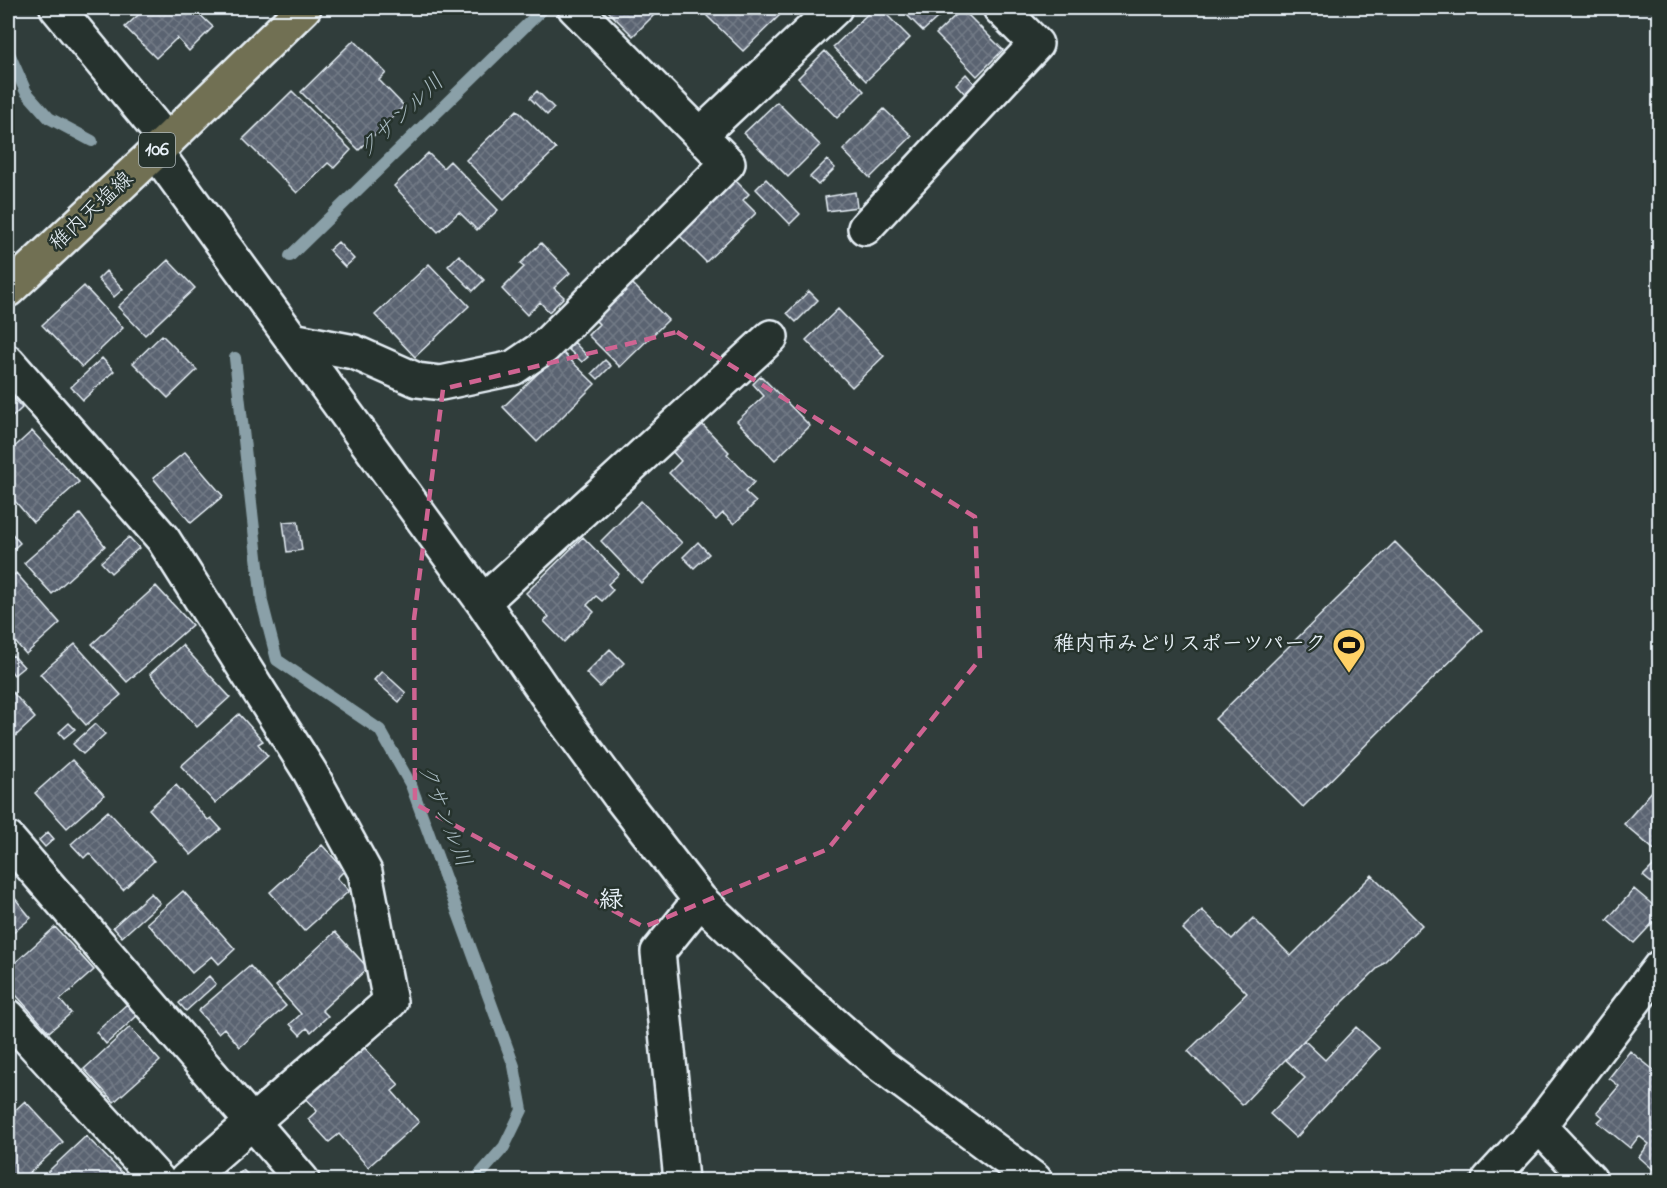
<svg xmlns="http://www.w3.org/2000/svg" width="1667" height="1188" font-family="'Indie Flower','Klee One',sans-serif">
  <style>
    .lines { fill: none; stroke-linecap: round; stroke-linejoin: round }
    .stream { stroke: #8aa0a8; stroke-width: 12 }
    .building { fill: url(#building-cross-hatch); stroke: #e8f1f8; stroke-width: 1.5 }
    .minor-casing { stroke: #e8f1f8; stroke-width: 38 }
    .major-casing { stroke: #e8f1f8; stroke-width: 38 }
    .minor { stroke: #26332d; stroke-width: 33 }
    .major { stroke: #716f52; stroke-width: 33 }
    .marked { fill: none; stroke: #cf6492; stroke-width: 4.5; stroke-dasharray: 12 8; stroke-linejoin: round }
    .labels { text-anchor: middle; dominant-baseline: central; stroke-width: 5; stroke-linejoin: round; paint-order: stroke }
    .shield { fill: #26332d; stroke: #aeb8bb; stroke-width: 1.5 }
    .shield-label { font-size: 20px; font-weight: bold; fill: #e8f1f8 }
    .street-label { font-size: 21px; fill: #e8f1f8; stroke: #26332d }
    .poi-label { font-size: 21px; font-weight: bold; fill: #e8f1f8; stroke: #26332d; text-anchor: end }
    .water-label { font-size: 22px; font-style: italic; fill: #a9bbc2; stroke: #26332d }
    .quarter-label { font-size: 24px; font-weight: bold; fill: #e8f1f8; stroke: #26332d }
  </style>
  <defs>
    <pattern id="building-cross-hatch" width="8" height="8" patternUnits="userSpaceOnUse" patternTransform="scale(1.5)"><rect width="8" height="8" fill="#5a6371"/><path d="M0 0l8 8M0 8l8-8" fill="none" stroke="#727a86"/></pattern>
  </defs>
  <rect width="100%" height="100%" fill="#303d3b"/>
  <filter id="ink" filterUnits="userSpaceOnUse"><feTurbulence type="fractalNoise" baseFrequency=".0167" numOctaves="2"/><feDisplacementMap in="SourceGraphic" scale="12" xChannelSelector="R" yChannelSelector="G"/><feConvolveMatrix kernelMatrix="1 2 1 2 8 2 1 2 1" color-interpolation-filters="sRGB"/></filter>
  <g filter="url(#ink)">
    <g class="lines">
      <path class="stream" d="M8 51 26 92 49 118 92 141
        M290 256 544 8
        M235 358 262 602 277 660 380 730 411 785 514 1066 522 1110 504 1147 475 1180"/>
    </g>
    <path class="building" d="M146 8H155L159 11 163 8H193L213 27 189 51 177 38 156 58 125 27Z
      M605 8H661L633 36Z
      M716 8H776L782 13 743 51 707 16Z
      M874 8H880L910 38 866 81 833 47Z
      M900 8H948L923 31Z
      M962 9 1003 50 977 76 936 34Z
      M354 40 386 73 379 80 404 106 359 150 301 92Z
      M825 51 864 91 837 118 798 78Z
      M966 74 975 84 965 94 956 84Z
      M292 91 351 150 334 168 328 163 297 193 243 139Z
      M537 91 554 108 547 115 530 98Z
      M777 102 820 145 788 177 744 133Z
      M884 109 912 136 870 178 843 150Z
      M517 110 556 149 504 199 466 160Z
      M428 153 443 168 450 161 498 210 477 230 459 212 438 232 394 186Z
      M827 160 835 168 818 185 810 177Z
      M766 179 800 214 790 224 756 189Z
      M735 180 749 194 743 200 756 213 706 262 679 235Z
      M855 192 857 207 827 211 825 197Z
      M338 242 354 259 345 267 329 250Z
      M541 243 570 273 554 288 564 297 549 312 540 302 527 315 502 289 524 267 520 264Z
      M459 255 484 280 473 291 448 266Z
      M168 260 195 288 145 335 118 307Z
      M429 264 469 306 415 357 375 315Z
      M106 271 123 289 114 297 98 279Z
      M632 283 668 320 620 367 588 335 599 324 595 320Z
      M84 286 123 328 82 367 42 325Z
      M809 291 818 300 796 322 787 313Z
      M838 309 884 356 852 387 806 340Z
      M162 335 197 370 168 398 133 363Z
      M574 342 588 357 582 362 568 349Z
      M561 351 595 384 537 442 503 407Z
      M102 358 114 371 83 400 71 387Z
      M605 360 611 366 598 379 592 373Z
      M761 376 810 426 775 460 737 421 764 396 753 384Z
      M8 392 22 408 8 421Z
      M700 422 729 452 727 454 754 482 745 492 756 502 734 524 723 513 716 520 669 473 681 461 671 450Z
      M32 431 79 482 33 522 8 493V453Z
      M185 452 223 496 191 523 153 478Z
      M641 501 682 543 641 583 601 541Z
      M80 514 105 546 52 594 24 563Z
      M298 521 302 550 287 552 283 522Z
      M8 529 20 543 8 554Z
      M129 537 139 548 111 573 101 562Z
      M583 537 619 574 608 584 613 590 602 601 596 596 587 605 594 612 564 642 544 621 549 617 526 593Z
      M698 542 709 554 694 568 683 557Z
      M1395 542 1482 630 1303 807 1215 719Z
      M16 573 60 623 26 654 8 634V581Z
      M156 586 192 625 127 682 92 644Z
      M75 644 121 695 86 725 40 674Z
      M182 645 230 697 197 727 150 674Z
      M610 649 624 663 600 687 586 673Z
      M13 655 24 667 14 675 8 668V660Z
      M382 671 406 693 399 702 374 680Z
      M8 687 35 718 8 743Z
      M239 714 263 741 258 744 268 756 215 803 181 766Z
      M69 723 75 729 64 738 59 732Z
      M95 724 105 734 83 754 73 744Z
      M72 760 104 795 67 828 35 793Z
      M176 785 208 820 211 818 221 829 191 855 149 809Z
      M1653 790 1660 796V855L1624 824Z
      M108 811 154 861 123 890 89 853 84 858 71 844Z
      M48 832 54 839 45 847 39 840Z
      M322 845 345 870 337 878 349 891 304 931 270 892Z
      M1656 863 1660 866V890L1643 876Z
      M1372 875 1422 925 1304 1040 1242 1105 1188 1051 1247 993 1183 929 1202 910 1232 939 1253 918 1291 956Z
      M1634 889 1660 911V915L1634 943 1607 920Z
      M8 890 31 918 13 933 8 926Z
      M183 891 235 949 219 964 212 956 192 973 147 923Z
      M151 893 160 903 122 937 113 927Z
      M55 927 94 970 60 1000 71 1013 49 1032 8 986V969Z
      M335 932 368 968 322 1010 328 1016 311 1032 307 1028 300 1035 290 1024 301 1014 276 986Z
      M250 966 286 1006 240 1047 224 1028 218 1033 198 1011Z
      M209 976 216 984 186 1011 179 1003Z
      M127 1004 137 1016 106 1044 96 1032Z
      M130 1027 160 1061 114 1102 84 1069Z
      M1356 1027 1379 1048 1296 1138 1270 1114 1305 1078 1286 1060 1304 1040 1325 1060Z
      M363 1046 399 1085 392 1091 419 1122 368 1167 339 1134 329 1142 308 1119 317 1111 305 1098Z
      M1630 1051 1660 1075V1165L1655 1171 1639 1157 1649 1144 1639 1136 1630 1148 1598 1122 1603 1117 1597 1112 1619 1086 1609 1078Z
      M25 1101 63 1142 22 1180H8V1122L12 1118 10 1115Z
      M86 1136 128 1179 126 1180H39Z
      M243 1170 253 1180H214L224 1171 233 1180Z"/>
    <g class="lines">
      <g class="minor-casing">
        <path id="minor" d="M57 8 167 141
          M700 135 835 8
          M156 152 483 602 561 716 621 798 700 900 793 988 879 1064 1035 1180
          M865 228 1036 44 1000 8
          M292 340 354 352 417 380 441 383 513 368 544 347 728 163 575 8
          M8 362 163 539 310 772 365 872 390 1002 186 1180
          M483 602 771 337
          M8 839 302 1180
          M8 1016 158 1180
          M1539 1126 1590 1180
          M681 1180 658 952 700 900
          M1489 1180 1539 1126 1660 967"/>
      </g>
      <g class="major-casing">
        <path id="major" d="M8 290 167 141 304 8"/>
      </g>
      <use href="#minor" class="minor"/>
      <use href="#major" class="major"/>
    </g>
  </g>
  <path class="marked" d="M677 332 975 517 980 659 828 849 644 927 415 804 414 619 443 389Z"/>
  <defs>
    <g id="stadium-pin" transform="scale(1.725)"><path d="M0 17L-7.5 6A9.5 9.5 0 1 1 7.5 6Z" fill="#ffd166" stroke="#26332d"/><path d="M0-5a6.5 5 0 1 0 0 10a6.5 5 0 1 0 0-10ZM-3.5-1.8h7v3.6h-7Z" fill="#111"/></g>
  </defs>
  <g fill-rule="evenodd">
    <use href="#stadium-pin" x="1349" y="645"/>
  </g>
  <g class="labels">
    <rect class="shield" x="139" y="133" width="36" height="34" rx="4.5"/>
    <g class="shield-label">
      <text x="157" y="150">106</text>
    </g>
    <g class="street-label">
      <text transform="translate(92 212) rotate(-43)">稚内天塩線</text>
    </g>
    <g class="poi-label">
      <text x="1326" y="645">稚内市みどりスポーツパーク</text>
    </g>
    <g class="water-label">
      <text transform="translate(402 117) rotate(-44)">クサンル川</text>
      <text transform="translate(443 816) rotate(68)">クサンル川</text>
    </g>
    <g class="quarter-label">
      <text x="611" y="901">緑</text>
    </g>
  </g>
  <rect width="1667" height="1188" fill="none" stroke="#26332d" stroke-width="30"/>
  <rect x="15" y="15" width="1637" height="1158" fill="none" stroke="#e8f1f8" stroke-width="2" filter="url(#ink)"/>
</svg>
